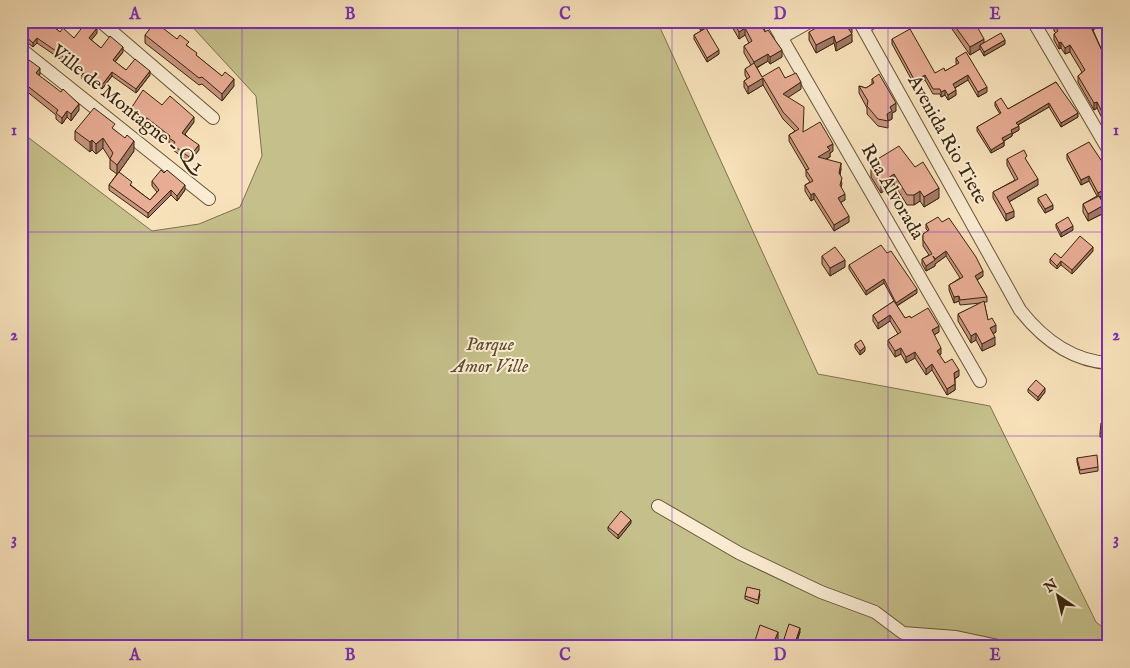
<svg xmlns="http://www.w3.org/2000/svg" width="1130" height="668" font-family="'IM FELL English',serif">
  <style>
    .green { fill: #c5c08b; stroke: #7e724c }
    .lines { fill: none; stroke-linecap: round; stroke-linejoin: round }
    .minor-casing { stroke: #685438; stroke-width: 14 }
    .minor { stroke: #faecd3; stroke-width: 12 }
    .wall { fill: #c89580; stroke: #38240c }
    .shaded-wall { fill: #a27968; stroke: #38240c }
    .building { fill: #e8ad95; stroke: #38240c }
    .grid { fill: none; stroke: #7b2cbf; stroke-width: 1; stroke-opacity: 0.55 }
    .labels { text-anchor: middle; dominant-baseline: central; stroke-width: 4; stroke-linejoin: round; paint-order: stroke }
    .street-label { font-size: 19px; fill: #38240c; stroke: #faecd3 }
    .park-label { font-size: 19px; font-style: italic; fill: #5b4b2c; stroke: #faecd3 }
    .neatline { fill: none; stroke: #7b2cbf; stroke-width: 2 }
    .grid-label { font-size: 16px; text-anchor: middle; font-weight: bold; fill: #7b2cbf }
  </style>
  <rect width="100%" height="100%" fill="#f8e2bb"/>
  <filter id="stains"><feTurbulence type="fractalNoise" baseFrequency=".004" numOctaves="4"/><feColorMatrix values="0 0 0 0 .2 0 0 0 0 .09 0 0 0 0 .02 0 0 0 .5 -.17"/></filter>
  <radialGradient id="worn" r=".72"><stop offset=".6" stop-color="#630" stop-opacity="0"/><stop offset="1" stop-color="#630" stop-opacity=".3"/></radialGradient>
  <path class="green" d="M187 21H657L818 374 990 406 1096 622 1109 632V647H21V132L152 231 199 224 240 207 262 156 256 96Z"/>
  <g class="lines">
    <g class="minor-casing">
      <path id="minor" d="M100 21 213 118
        M772 21 980 381
        M859 21 1020 310C1042 338 1072 361 1109 363
        M1033 21 1109 151
        M863 28 874 21
        M781 38 811 21
        M21 49 209 199
        M658 506 739 553 821 592 875 612 903 633 956 637 1003 647"/>
    </g>
    <use href="#minor" class="minor"/>
  </g>
  <path class="wall" d="M695 21H710L711 25 706 28 719 54 707 62 694 39V35L701 31Z
    M731 21H759L782 57 770 64 768 61 757 68 762 77 785 78 801 89 788 97 803 132 833 151 830 153V157L826 159 841 169 840 175 842 184 841 187 845 200 841 202 849 222 834 231 814 199 811 201 805 191V185L810 182 806 176V170L789 141V135L795 131 783 119 763 85 748 94 744 87V81L747 79 745 75V69L751 65 744 53V46L749 43 745 35 739 39 731 25Z
    M1103 21V24L1093 30 1103 53 1109 50V132L1097 108 1094 110 1078 82V76L1082 72 1070 52 1065 54 1061 48 1059 49 1054 40V34L1056 33 1054 31V24Z
    M1104 21H1109V33L1104 25Z
    M952 22 984 43 1005 44 984 56 980 49 970 55 952 29Z
    M51 25 60 32 74 38 97 33 91 40 101 48 123 52 115 62 126 70 150 75 136 93 112 76 102 89 94 83 91 86 82 79V76L56 56 37 43 33 47 24 40V35Z
    M809 32 852 33H851L852 42 836 51 834 43 816 53 809 40Z
    M145 35 177 39 189 47 197 56 234 86 222 101 202 84 199 85 145 43Z
    M892 39 935 73 945 71 957 65 956 63V58L987 92 978 97 968 80 955 88 956 95 948 100 945 95 941 97 940 94H933L925 80 915 86 892 44Z
    M21 63 40 74 39 76 79 110 71 121 67 117 62 124 56 119V115L25 90 21 93Z
    M872 79 896 111 892 113V119L888 121V128L878 126 867 114V108L859 93V86L866 88 872 84Z
    M1056 82 1078 117 1061 127 1049 107 1018 125 1019 130 1012 134V136L1004 141V146L991 153 977 131V127L1000 114 995 106V102L1008 109Z
    M162 105 194 122 185 134 199 150 189 162 173 150V146L169 143V140L147 124H141L133 117 132 107Z
    M115 130 134 151 119 172 132 186 150 200 157 192 152 186V181L185 190 177 201 171 195 148 218 109 190V185L117 174 110 169V159L103 148 96 154 92 150 90 152 75 140V131Z
    M1067 154 1107 169 1109 168V192L1100 197 1104 213 1088 221 1083 212V204L1097 196 1089 181 1081 185 1067 159Z
    M1007 159 1027 162 1038 185 1009 202 1014 217 1006 221 993 198V192L1015 180 1007 165Z
    M876 160 915 167 939 198 924 207 920 201 914 205H907L894 184 881 193 871 177V167L876 164Z
    M1038 198 1053 209 1045 213 1038 202Z
    M926 224 983 276 977 280 987 297V302H984L988 320 996 332 993 334 995 345 982 351 976 340 971 343 958 321V314L981 303 960 305 959 301 954 303 949 290V285L960 278 946 256 935 264V266L926 271 922 264V259L929 255 923 246V234L928 231 926 229Z
    M1056 224 1073 230 1061 237 1056 227Z
    M1093 251 1072 274 1061 265 1057 269 1050 263V259L1061 258Z
    M887 253 917 293 897 306 905 318H911L939 332 934 335 941 354 939 355 945 363 959 376 955 379V390L947 395 932 370 926 375 915 358 906 363 901 354 895 357 888 346V340L898 334 890 321 878 329 873 321V315L894 301 884 283 866 295 849 269V265Z
    M822 256 845 267 830 276 822 264Z
    M855 344 865 351 860 355 855 348Z
    M1028 389 1045 392 1038 401 1028 392Z
    M1109 424V438L1100 437V433Z
    M1077 458 1098 467V471L1080 474 1077 462Z
    M631 523 618 539 608 530V527Z
    M760 594 758 604 745 599V596Z
    M800 632 795 647 784 643V639Z"/>
  <path class="shaded-wall" d="M1097 21H1103V24L1090 31V25Z
    M711 22V25L701 31V28Z
    M852 25V33L848 35V28Z
    M97 28V33L89 43V38Z
    M745 28V35L739 39V32Z
    M852 34V42L836 51V43Z
    M834 36V43L816 53V45Z
    M37 38V43L33 47V43Z
    M984 39V46L980 45V49L970 55V47Z
    M1005 40V44L984 56V52Z
    M1061 42V48L1059 49V43Z
    M1070 45V52L1065 54V48Z
    M123 47V52L113 64V60Z
    M719 50V54L707 62V58Z
    M782 50V57L770 64V57Z
    M768 54V61L754 69V62Z
    M40 68V74L36 79V73Z
    M150 71V75L136 93V89Z
    M112 72V76L102 89V85Z
    M925 75V80L915 86V81Z
    M968 75V80L953 89V84Z
    M763 78V85L748 94V87Z
    M94 79V83L91 86V82Z
    M234 79V86L222 101V94Z
    M801 82V89L783 101V94Z
    M25 84V90L22 93V87Z
    M987 87V92L978 97V92Z
    M945 90V95L941 97V92Z
    M956 90V95L948 100V95Z
    M1097 102V108L1094 110V103Z
    M896 103V111L892 113V119L888 121 887 114 890 107Z
    M1049 103V107L1016 126V123Z
    M79 104V110L71 121V114Z
    M67 111V117L62 124V118Z
    M1078 113V117L1061 127V123Z
    M194 117V122L182 138V133Z
    M1019 126V130L1012 134V136L1002 142V138L1011 130Z
    M103 138V148L96 154V144Z
    M92 140V150L90 152V142Z
    M134 141V151L117 175V165Z
    M1004 142V146L991 153V150Z
    M833 144V151L830 153V157L818 163V157L827 147Z
    M199 145V150L189 162V157Z
    M841 163V169L839 179V173Z
    M894 174V184L881 193V183Z
    M1089 176V181L1081 185V180Z
    M1038 179V185L1007 203V197Z
    M185 185V190L177 201V196Z
    M1109 187V192L1098 198V193Z
    M939 188V198L924 207V197Z
    M171 190V195L148 218V213Z
    M920 191V201L914 205V195Z
    M814 193V199L811 201V195Z
    M845 194V200L838 204V198Z
    M1053 205V209L1045 213V209Z
    M1104 205V213L1088 221V214Z
    M1014 211V217L1006 221V214Z
    M849 216V222L834 231V225Z
    M1073 226V230L1061 237V233Z
    M1093 247V251L1072 274V270Z
    M946 251V256L935 264V266L926 271V266Z
    M845 260V267L830 276V268Z
    M1061 261V265L1057 269V266Z
    M983 271V276L975 281V276Z
    M884 279V283L866 295V291Z
    M917 289V293L896 306V303Z
    M959 296V301L954 303V297Z
    M890 315V321L878 329V323Z
    M996 325V332L990 335V328Z
    M939 326V332L932 336V330Z
    M976 333V340L971 343V336Z
    M995 337V345L982 351V344Z
    M865 347V351L860 355V351Z
    M901 348V354L895 357V351Z
    M941 348V354L937 357V351Z
    M915 352V358L906 363V357Z
    M932 364V370L926 375V369Z
    M959 370V376L954 379V373Z
    M955 384V390L947 395V389Z
    M1045 388V392L1038 401V397Z
    M631 520V523L618 539V535Z
    M800 628V632L795 647V643Z
    M778 632V639L775 647H772Z"/>
  <path class="building" d="M35 21H51L49 23 60 32 63 28 74 38 87 21H88L97 28 89 38 101 48 110 36 123 47 113 60 126 70 135 59 150 71 136 89 112 72 102 85 94 79 91 82 82 74 84 73 56 51 37 38 33 43 24 35Z
    M697 21H710L711 22 701 28Z
    M733 21H759L765 32 768 30 782 50 770 57 768 54 754 62 744 46 752 41 745 28 739 32Z
    M828 21H849L852 25 848 28 852 34 836 43 834 36 816 45 809 32Z
    M953 21H974L984 39 970 47 952 22Z
    M1060 21H1097L1090 25 1103 53 1109 50V126L1097 102 1094 103 1078 76 1085 70 1070 45 1065 48 1061 42 1059 43 1054 34 1058 31 1054 24Z
    M155 22 177 39 180 35 189 42 186 45 197 53 196 55 222 76 225 72 234 79 222 94 202 77 199 78 145 35Z
    M706 28 719 50 707 58 694 35Z
    M910 29 935 73 944 68 945 71 959 63 956 58 966 52 987 87 978 92 968 75 953 84 956 90 948 95 945 90 941 92 940 89H933L925 75 915 81 892 39Z
    M1001 33 1005 40 984 52 980 45Z
    M29 60 40 68 36 73 61 92 63 89 79 104 71 114 67 111 62 118 56 113 58 110 25 84 21 86V63L25 65Z
    M754 63 762 77 779 67 785 78 796 73 801 82 783 94 804 107 803 132 820 122 833 144 827 147 830 150 818 157 841 163 839 173 842 178 840 185 845 194 838 198 849 216 834 225 814 193 811 195 805 185 813 181 806 170 809 169 789 135 799 129 783 112 763 78 748 87 744 81 750 77 745 69Z
    M879 74 896 103 890 107 892 111 887 114 888 121 878 119 867 106 868 101 859 86 866 88 874 83 872 79Z
    M1056 82 1078 113 1061 123 1049 103 1016 123 1019 126 1011 130 1012 133 1002 138 1004 142 991 150 977 127 1001 113 995 102 1001 98 1008 109Z
    M143 90 162 105 170 96 194 117 182 133 199 145 189 157 173 145 175 142 169 138 170 136 147 118 141 119 133 112 134 109 132 107Z
    M94 108 115 124 112 128 125 138 127 135 134 141 117 165 110 159 113 153 103 138 96 144 92 140 90 142 75 131Z
    M1089 142 1107 169 1109 168V187L1098 193 1089 176 1081 180 1067 154Z
    M899 146 915 167 923 162 939 188 924 197 920 191 914 195H907L894 174 881 183 871 167 877 163 876 160Z
    M1024 150 1027 156 1025 158 1038 179 1007 197 1014 211 1006 214 993 192 1018 179 1007 159Z
    M161 170 164 173 167 170 185 185 177 196 171 190 148 213 109 185 119 172 132 182 130 185 150 200 159 190 152 181Z
    M1046 194 1053 205 1045 209 1038 198Z
    M1099 196 1104 205 1088 214 1083 204Z
    M938 217 942 222 949 218 976 257 983 271 975 276 987 297 960 300 959 296 954 297 949 285 963 277 946 251 935 259 933 256 935 260 926 266 922 259 932 254 923 240V234L929 230 926 224Z
    M1068 217 1073 226 1061 233 1056 224Z
    M1080 236 1093 247 1072 270 1061 261 1057 266 1050 259 1055 253 1061 258Z
    M881 245 887 253 891 251 917 289 896 303 884 279 866 291 849 265Z
    M835 247 845 260 830 268 822 256Z
    M894 301 905 318 910 316 911 318 928 308 939 326 932 330 941 348 937 351 945 363 952 359 959 370 954 373 955 384 947 389 932 364 926 369 915 352 906 357 901 348 895 351 888 340 901 332 890 315 878 323 873 315Z
    M984 301 988 320 992 318 996 325 990 328 995 337 982 344 976 333 971 336 958 314Z
    M861 340 865 347 860 351 855 344Z
    M1036 380 1045 388 1038 397 1028 389Z
    M1101 423 1109 424V435L1100 433Z
    M1097 455 1098 467 1080 470 1077 458Z
    M621 511 631 520 618 535 608 527Z
    M747 587 760 590 758 600 745 596Z
    M789 624 800 628 795 643 784 639Z
    M760 625 778 632 772 647H753Z"/>
  <path class="grid" d="M242 21V647M458 21V647M672 21V647M888 21V647M21 232H1109M21 436H1109"/>
  <g class="labels">
    <g class="street-label">
      <text transform="translate(127 109) rotate(39)">Ville de Montagne - Q 1</text>
      <text transform="translate(947 140) rotate(61)">Avenida Rio Tiete</text>
      <text transform="translate(892 192) rotate(60)">Rua Alvorada</text>
    </g>
    <g class="park-label">
      <text x="490" y="345">Parque<tspan x="490" dy="22">Amor Ville</tspan></text>
    </g>
  </g>
  <rect width="1130" height="668" fill="none" stroke="#f8e2bb" stroke-width="55"/>
  <g transform="translate(1058 596) rotate(325)" stroke="#faecd3" stroke-width="4" paint-order="stroke">
  <path d="M0-4L9 19L0 12L-9 19Z" fill="#38240c"/>
  <text y="-8" font-size="14" font-weight="bold" text-anchor="middle" fill="#38240c">N</text>
  </g>
  <rect x="28" y="28" width="1074" height="612" class="neatline"/>
  <g class="grid-label">
    <text x="135" y="19">A</text>
    <text x="350" y="19">B</text>
    <text x="565" y="19">C</text>
    <text x="780" y="19">D</text>
    <text x="995" y="19">E</text>
    <text x="14" y="135">1</text>
    <text x="1116" y="135">1</text>
    <text x="14" y="340">2</text>
    <text x="1116" y="340">2</text>
    <text x="14" y="544">3</text>
    <text x="1116" y="544">3</text>
    <text x="135" y="660">A</text>
    <text x="350" y="660">B</text>
    <text x="565" y="660">C</text>
    <text x="780" y="660">D</text>
    <text x="995" y="660">E</text>
  </g>
  <rect width="100%" height="100%" filter="url(#stains)"/>
  <rect width="100%" height="100%" fill="url(#worn)"/>
</svg>
